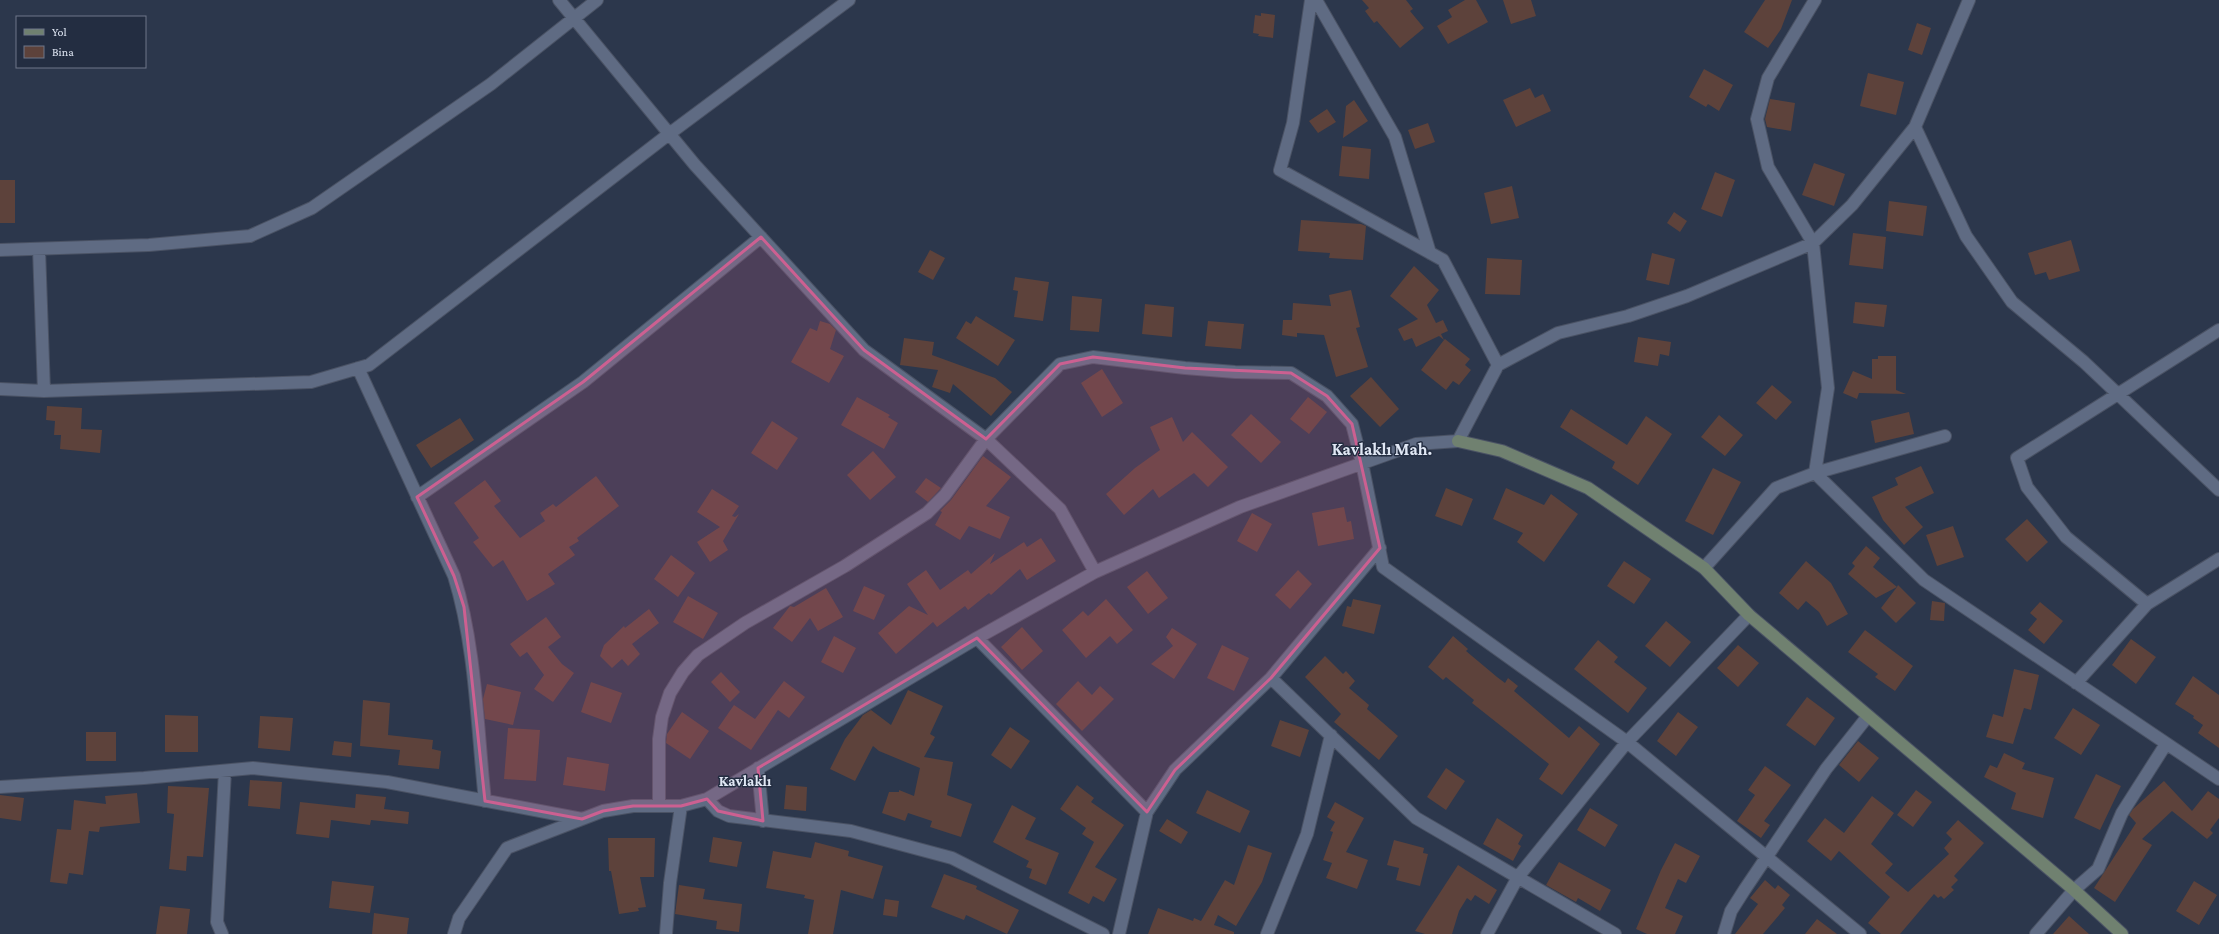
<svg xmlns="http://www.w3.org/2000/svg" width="2219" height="934" font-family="'Crimson Pro',serif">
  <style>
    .building { fill: #5d423b }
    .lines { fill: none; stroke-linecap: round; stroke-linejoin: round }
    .street-casing { stroke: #4a5264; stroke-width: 14 }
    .secondary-casing { stroke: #4a5264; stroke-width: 14 }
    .street { stroke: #5f6b83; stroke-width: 12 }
    .secondary { stroke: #708170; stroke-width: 12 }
    .marked { fill: #cc6091; fill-opacity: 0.2; stroke: #cc6091; stroke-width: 3; stroke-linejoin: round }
    .labels { text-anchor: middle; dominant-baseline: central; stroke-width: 3; stroke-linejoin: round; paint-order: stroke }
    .quarter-label { font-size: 15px; font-weight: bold; fill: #e0e7f4; stroke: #232d41 }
    .district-label { font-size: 17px; font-weight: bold; fill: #e0e7f4; stroke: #232d41 }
  </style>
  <rect width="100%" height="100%" fill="#2c374c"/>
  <path class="building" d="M1362 0H1406L1413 9 1410 11 1424 28 1400 48 1377 21 1374 23 1365 11 1369 8Z
    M1465 0H1476L1488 22 1448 44 1437 26 1452 17 1448 10Z
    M1503 0H1531L1536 16 1511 24Z
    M1765 0H1792L1781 29 1768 48 1744 32Z
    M1261 13 1275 15 1273 38 1258 36 1259 34 1253 33 1255 15 1261 16Z
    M1917 23 1931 28 1922 55 1908 50Z
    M1704 69 1733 85 1719 111 1708 104 1706 107 1689 97Z
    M1868 73 1904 82 1896 115 1860 106Z
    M1530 88 1535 98 1543 94 1551 111 1516 127 1503 100Z
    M1770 99 1795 103 1791 131 1767 127 1765 119Z
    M1354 100 1368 121 1343 138 1346 106Z
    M1327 109 1336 122 1318 133 1309 121Z
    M1428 123 1435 142 1415 149 1408 130Z
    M1342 146 1371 149 1369 179 1339 176Z
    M1814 163 1845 174 1834 206 1802 195Z
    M1715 172 1735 180 1722 217 1701 209Z
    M0 180H15V223H0Z
    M1512 186 1519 218 1491 224 1484 193Z
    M1889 201 1927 206 1923 236 1886 231Z
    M1674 212 1687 221 1680 232 1667 223Z
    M1301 220 1361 224 1366 226 1363 260 1329 258 1330 253 1298 251Z
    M1853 233 1886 237 1883 269 1849 265Z
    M2071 240 2080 271 2049 280 2046 272 2035 275 2028 253Z
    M930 250 945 258 933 280 918 272Z
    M1652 253 1675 259 1669 285 1646 280Z
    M1487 258 1522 260 1520 295 1485 294Z
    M1414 266 1439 290 1427 305 1436 323 1443 320 1448 331 1441 334 1444 340 1445 339 1470 359 1465 365 1471 370 1459 385 1453 381 1446 390 1421 370 1444 340 1439 336 1416 347 1412 338 1404 341 1398 329 1418 319 1390 296Z
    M1015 277 1049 282 1043 321 1014 317 1018 291 1013 290Z
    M1351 290 1360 327 1356 328 1368 367 1336 377 1324 335 1297 333V337L1282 335 1283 320H1292L1293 303 1331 306 1329 295Z
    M1072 296 1102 299 1099 332 1070 330Z
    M1855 302 1887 305 1884 327 1853 323Z
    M1145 304 1174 307 1172 337 1142 334Z
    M976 316 1015 340 998 366 956 338 966 321 971 324Z
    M820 321 830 324 836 330 830 349 844 356 829 383 791 362 810 328 817 331Z
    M1208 321 1244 324 1241 349 1205 346Z
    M1638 337 1671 342 1669 356 1660 354 1658 366 1634 362Z
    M904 338 934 342 932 355 995 378 1012 392 991 416 953 384 950 393 932 387 938 370 900 365Z
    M1878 356H1896V390L1906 394 1859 393 1857 399 1843 393 1853 371 1872 379V359H1878Z
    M1102 369 1123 403 1102 417 1081 383Z
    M1371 377 1399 409 1380 427 1350 396Z
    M1772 385 1792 402 1776 420 1756 403Z
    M857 397 890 415 888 417 898 423 884 449 841 425Z
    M1308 397 1327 412 1309 434 1290 419Z
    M47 406 82 408 81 429 102 430 100 453 60 449 61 435H54L55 421 46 420Z
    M1571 409 1627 445 1646 416 1672 434 1638 485 1612 468 1615 462 1560 427Z
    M1909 412 1914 434 1875 443 1871 421Z
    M1251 414 1281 442 1261 463 1231 435Z
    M1719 415 1743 435 1725 456 1701 437Z
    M1172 417 1183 442 1192 432 1228 467 1208 487 1194 473 1159 498 1153 489 1124 515 1106 494 1135 468 1160 450 1150 427Z
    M460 418 474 440 431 468 416 445Z
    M772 421 798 438 777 470 751 453Z
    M873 451 896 477 870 500 847 475Z
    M983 456 1011 477 986 506 1010 517 1000 539 969 526 960 540 935 525 942 512 940 511 951 500Z
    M1921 466 1934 493 1905 507 1923 527 1904 545 1883 520 1872 497 1898 485 1895 478Z
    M1713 468 1741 482 1713 535 1685 521Z
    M596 476 619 506 577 538 579 541 569 547 575 555 548 574 555 584 527 601 503 560 493 567 473 542 479 538 454 503 485 480 501 501 494 506 520 538 545 521 540 513 553 504 556 507Z
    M926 478 941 488 928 502 915 492Z
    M1446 488 1473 499 1462 526 1435 516Z
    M1506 488 1544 505 1551 494 1578 514 1544 562 1517 542 1523 533 1493 519Z
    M712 489 739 506 732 516 735 517 739 514 723 541 728 550 710 562 697 542 720 527 697 512Z
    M1344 507 1347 522 1351 521 1354 539 1318 546 1312 513Z
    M1252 513 1272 524 1257 552 1237 541Z
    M2027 519 2048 542 2027 562 2005 539Z
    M1953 526 1964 557 1937 566 1926 535Z
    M1041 538 1056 561 1027 580 1020 569 991 595 989 593 968 610 965 606 937 627 933 622 896 654 878 633 909 606 928 615 907 584 926 570 940 590 968 570 971 574 995 553 990 564 1024 542 1027 547Z
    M1866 546 1880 558 1873 567 1897 587 1898 585 1916 603 1896 623 1881 608 1897 587 1876 598 1848 574 1855 566 1852 563Z
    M671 555 695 573 678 597 654 579Z
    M1624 561 1651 579 1634 604 1607 586Z
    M1806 561 1831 583 1848 614 1827 626 1819 612 1806 601 1798 610 1779 593Z
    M1298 570 1312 584 1290 609 1275 595Z
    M1147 571 1168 598 1148 614 1127 587Z
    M864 586 885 595 874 620 853 611Z
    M826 588 843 617 818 631 810 618 792 642 773 628 790 606 794 607Z
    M688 596 718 613 703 639 673 622Z
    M1106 599 1133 630 1117 644 1110 636 1086 658 1062 630 1083 611 1088 616Z
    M1353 599 1381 605 1374 634 1342 626 1347 606 1351 607Z
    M1932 601 1945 603 1944 621 1930 620Z
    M2040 602 2063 621 2044 644 2028 630 2037 619 2030 613Z
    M649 609 659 623 632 644 640 654 628 666 622 659 612 668 600 656 604 645 624 626 625 628Z
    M546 617 561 637 548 647 562 664 574 673 553 702 534 689 544 675 527 652 520 657 510 644Z
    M1666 621 1691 642 1670 667 1645 646Z
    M1022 627 1043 651 1022 670 1001 647Z
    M1172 628 1197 644 1174 679 1151 664 1173 646 1166 637Z
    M1865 630 1913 666 1895 691 1875 677 1878 674 1848 652Z
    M834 636 856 648 843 673 821 662Z
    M1453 636 1468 649 1466 651 1497 677 1505 683 1508 678 1518 686 1514 691 1569 738 1579 726 1600 744 1562 795 1539 779 1549 764 1472 703 1474 700 1446 677 1443 680 1428 667Z
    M2131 639 2156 657 2136 684 2112 665Z
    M1598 640 1618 657 1614 662 1647 688 1628 713 1574 669Z
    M1222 645 1249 658 1234 691 1207 678Z
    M1738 645 1759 663 1738 687 1717 668Z
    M1325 656 1343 674 1346 671 1355 681 1349 688 1369 705 1367 709 1398 736 1379 760 1334 722 1341 714 1305 677Z
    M2014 669 2039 675 2031 710 2024 708 2013 744 1986 737 1993 714 2003 717Z
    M721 672 740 692 730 702 711 682Z
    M2193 676 2219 695V748L2198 733 2203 725 2193 718 2194 716 2175 704Z
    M784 681 805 697 789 718 778 710 751 750 718 728 734 705 755 719Z
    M1078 681 1092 695 1100 686 1114 699 1082 731 1056 704Z
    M591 682 622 693 611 723 581 712Z
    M487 684 521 692 513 725 485 719 483 699Z
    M908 690 943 706 930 734 935 737 924 757 953 762 947 795 972 804 961 837 930 827 932 821 908 813 905 821 882 813 889 792H899V790L914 796 920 768 879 751 873 746 855 781 830 769 845 739 863 715 871 710 891 725Z
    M1807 697 1835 718 1815 746 1786 725Z
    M363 700 390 703 388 735 433 740 432 749 441 751 439 769 398 765 400 750 360 746Z
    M2073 708 2100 725 2081 755 2054 738Z
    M682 712 709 731 690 759 666 743 667 734Z
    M1678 712 1698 727 1676 756 1657 741Z
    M165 715 198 716V752H165Z
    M260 716 293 718 290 751 258 748Z
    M1280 720 1309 730 1300 757 1271 746Z
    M1010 727 1030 741 1011 769 991 755Z
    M508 728 540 730 536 781 504 779Z
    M86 732H116V761H86Z
    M334 741 352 743 351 757 332 755Z
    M1858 741 1879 758 1859 782 1839 765Z
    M2004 753 2025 763 2022 769 2054 778 2043 818 2011 809 2016 793 1984 777 1990 765 1997 768Z
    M567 757 609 764 605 791 563 785Z
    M1765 766 1791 785 1764 821 1770 825 1761 838 1737 821 1755 795 1748 790Z
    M1446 768 1465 781 1446 810 1427 797Z
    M2096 774 2121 786 2100 830 2074 818Z
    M250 780 282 782 280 809 248 806Z
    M2164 781 2192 811 2208 791 2219 799V818L2210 830 2213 833 2207 839 2172 811 2142 839 2152 845 2115 902 2094 888 2136 823 2129 815 2133 809Z
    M786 785 807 787 806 811 784 809Z
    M1077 785 1094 798 1091 802 1124 825 1095 867 1117 879 1104 902 1093 896 1089 904 1068 893 1094 842 1082 834 1086 828 1060 809Z
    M168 786 209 788 203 857 187 856 186 871 169 869 174 814 167 813Z
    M1207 790 1250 811 1240 833 1196 813Z
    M1916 790 1932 802 1913 827 1897 815Z
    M137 793 140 823 100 827 99 832 89 831 83 875 69 873 67 884 50 882 57 829 71 830 74 800 106 804 105 796Z
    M356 794 386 797 384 809 409 812 408 824 371 820 370 825 331 820 329 838 296 834 300 802 355 808Z
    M0 795 24 798 21 821 0 818Z
    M1872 796 1894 813 1871 844 1893 864 1885 873 1908 892 1949 854 1944 848 1952 839 1946 833 1958 820 1984 843 1954 876 1958 880 1951 887 1954 890 1944 899 1941 896 1938 898 1934 894 1900 934H1881L1868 923 1890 897 1839 851 1831 861 1807 841 1825 818 1844 833Z
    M1335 802 1364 818 1346 852 1368 860 1357 889 1326 878 1332 863 1323 860 1333 832 1330 831 1335 822 1327 817Z
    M1012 805 1036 818 1025 839 1059 853 1046 885 1029 878 1032 869 1026 867 1029 861 993 842Z
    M1590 808 1618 825 1605 847 1577 830Z
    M1497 818 1523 835 1518 844 1521 846 1513 861 1483 844Z
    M1167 819 1188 832 1181 844 1159 831Z
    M713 837 742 842 737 867 709 862Z
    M608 838H655L654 877H640L646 907 638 908 639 911 619 914 611 871H609Z
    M1394 840 1424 848 1423 853 1428 854 1420 886 1396 880 1399 868 1387 865Z
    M815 842 849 851 848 856 883 866 873 899 841 890 833 934H808L814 900 804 898 805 895 766 888 773 851 811 858Z
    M1675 843 1700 856 1686 883 1678 879 1665 908 1683 916 1675 934H1647L1636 929 1661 870Z
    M1248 845 1272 853 1262 882 1236 926 1218 915 1214 925 1234 932V934H1148L1158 908 1193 921 1194 918 1201 921 1225 880 1234 885Z
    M1559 862 1611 890 1600 911 1578 898 1576 902 1546 885Z
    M1458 865 1497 890 1489 904 1475 895 1471 901 1467 898 1459 911 1452 934H1425L1415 931Z
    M944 874 977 886 976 889 1019 910 1007 934 966 915 964 920 931 907Z
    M1765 880 1775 889 1778 885 1790 895 1782 905 1785 908 1763 934H1735L1758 904 1750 898Z
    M332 881 374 886 370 913 329 908Z
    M2194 881 2217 895 2199 925 2176 911Z
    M679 885 705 889 703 899 742 904 739 932 716 929 717 921 675 914Z
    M885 899 899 901 897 917 883 915Z
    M160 906 190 909 187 934H156Z
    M374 913 409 918 407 934H372Z
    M2069 916 2089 934H2053Z
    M1817 919 1837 934H1805Z"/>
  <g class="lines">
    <g class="street-casing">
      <path id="street" d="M559 0 695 165 864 350 986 439 1060 509 1095 572
        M1311 0 1293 123 1280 170 1443 260 1498 365
        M1316 0 1395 137 1430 253
        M1815 0 1768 78 1757 119 1768 167 1813 243 1828 388 1815 473 1924 580 2219 779
        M1915 127 1966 236 2012 302 2084 362 2219 490
        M39 249 44 391
        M0 250 149 245 250 236 312 208 491 84 597 0
        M358 368 454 576C476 647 477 727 485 801
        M0 389 44 391 311 382 369 365 669 134 849 0
        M417 497 583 382 761 237
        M1704 568 1776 488 1815 473 1945 436
        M2147 604 2219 559
        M977 638 1147 812
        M1271 678 1416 818 1615 934
        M2076 683 2147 604 2066 537 2027 487 2017 458 2219 330
        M758 768 763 821
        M0 787 144 778 253 768 387 782 582 819
        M707 799 718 811 729 816 851 831 952 858 1103 934
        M659 806V739L662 717 670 693 683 672 698 655 745 623 845 566 927 513 945 495 986 439 1060 364 1093 357 1185 368 1235 372 1291 373 1327 396 1352 424 1362 463 1383 567 1627 742 1860 934
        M222 934 217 922 225 771
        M454 934 459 918 507 848 603 811 633 806H681L707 799 977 638 1095 572 1240 507 1416 444 1458 441 1498 365 1558 333 1628 316 1687 296 1813 243 1852 205 1915 127 1969 0
        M666 934 670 883 681 806
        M1119 934 1147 812 1175 770 1271 678 1380 548
        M1267 934 1307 834 1331 735
        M1487 934 1518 877 1627 742 1749 615
        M1724 934 1731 911 1745 889 1826 769 1868 716
        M2036 934 2074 890 2098 869 2122 813 2166 744"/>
    </g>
    <g class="secondary-casing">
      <path id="secondary" d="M1458 441 1502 451 1588 488 1704 568 1749 615 2074 890 2122 934"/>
    </g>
    <use href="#street" class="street"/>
    <use href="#secondary" class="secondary"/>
  </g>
  <path class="marked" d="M761 237 864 350 986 439 1060 364 1093 357 1185 368 1291 373 1327 396 1352 424 1380 548 1271 678 1175 770 1147 812 977 638 758 768 763 821 718 811 707 799 681 806H633L603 811 582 819 485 801 464 607 454 576 417 497 583 382Z"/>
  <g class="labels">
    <g class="quarter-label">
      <text x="745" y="781">Kavlaklı</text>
    </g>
    <g class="district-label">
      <text x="1382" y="449">Kavlaklı Mah.</text>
    </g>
  </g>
  <rect x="16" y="16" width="130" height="52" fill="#232d41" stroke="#6f7789"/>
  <rect x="24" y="29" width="20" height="6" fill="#708170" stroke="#6f7789"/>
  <text x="52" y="36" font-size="12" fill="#e0e7f4">Yol</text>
  <rect x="24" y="46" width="20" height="12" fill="#5d423b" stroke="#6f7789"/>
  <text x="52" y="56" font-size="12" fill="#e0e7f4">Bina</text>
</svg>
